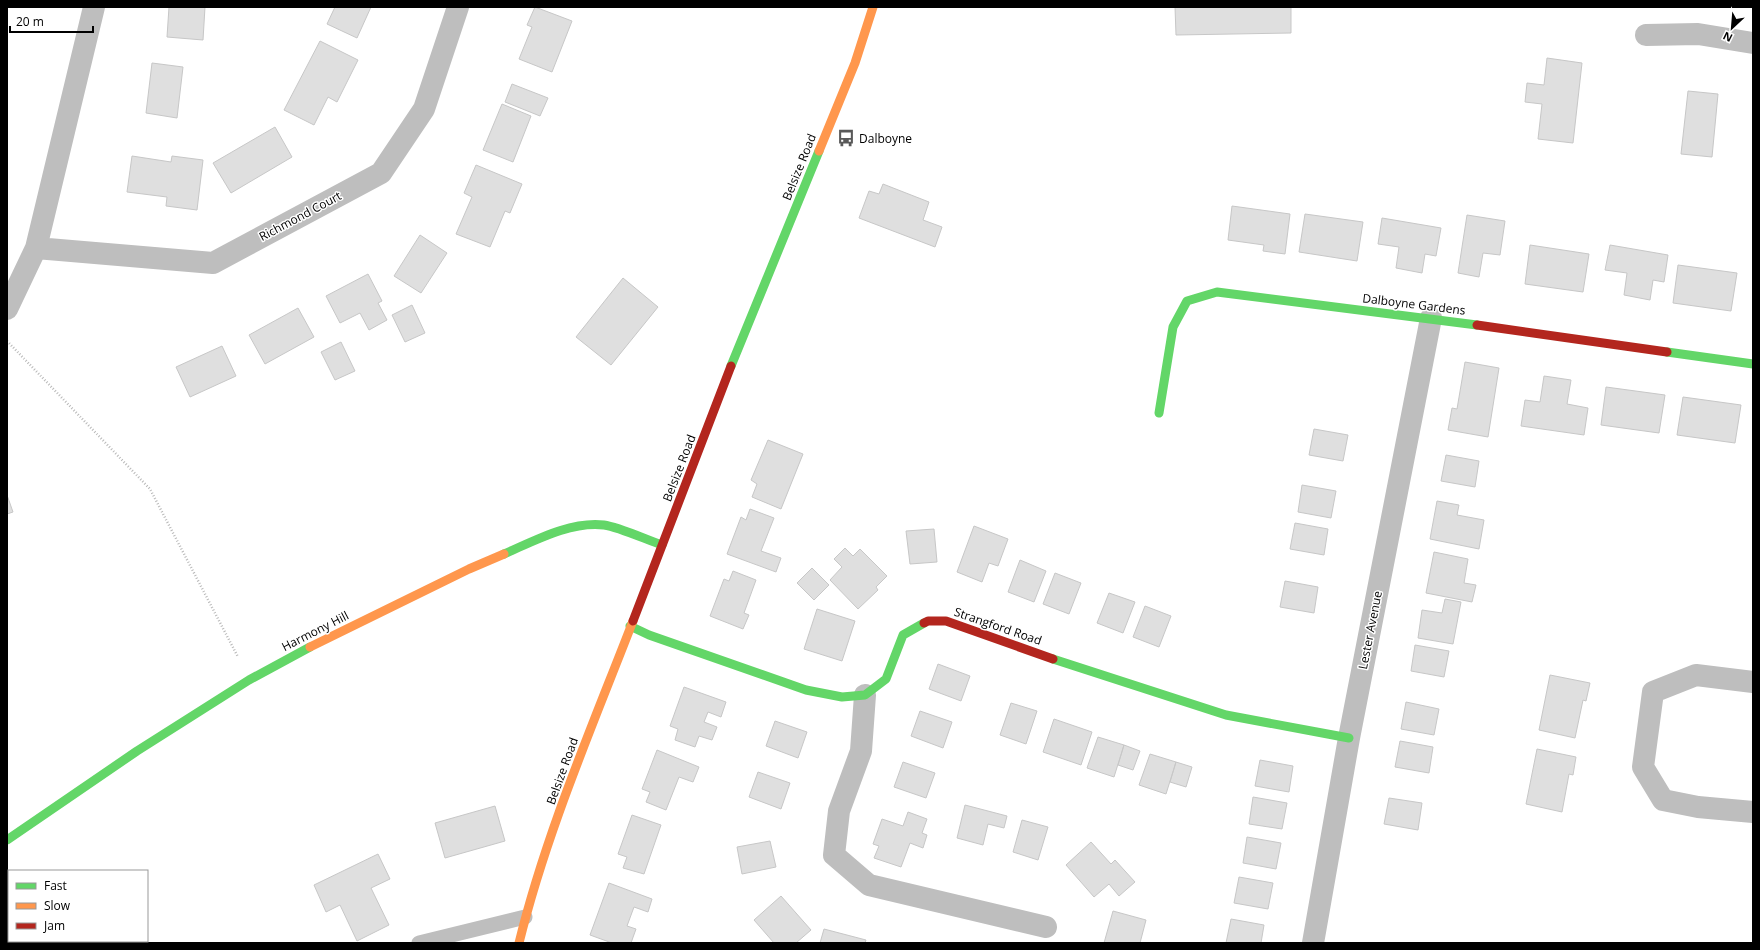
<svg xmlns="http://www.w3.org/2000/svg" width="1760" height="950" font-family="'Open Sans',sans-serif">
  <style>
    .building { fill: #dfdfdf; stroke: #c7c7c7 }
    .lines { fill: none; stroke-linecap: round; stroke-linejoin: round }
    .path { stroke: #b9b9b9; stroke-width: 2.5; stroke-dasharray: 1 2; stroke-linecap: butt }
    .lane { stroke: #bebebe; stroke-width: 15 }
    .street { stroke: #bebebe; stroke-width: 22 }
    .fast { stroke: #63d668; stroke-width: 9 }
    .slow { stroke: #ff974d; stroke-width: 9 }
    .jam { stroke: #b3261e; stroke-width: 9 }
    .labels { text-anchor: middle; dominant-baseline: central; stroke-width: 3; stroke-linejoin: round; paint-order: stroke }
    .poi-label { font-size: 12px; fill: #000; stroke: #fff; text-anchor: start }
    .street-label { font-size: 12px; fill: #000; stroke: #fff }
  </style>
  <rect width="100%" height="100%" fill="#fff"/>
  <path class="building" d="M169 7H205L203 40 167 37Z
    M335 7H371L357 38 327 24Z
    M535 7 572 21 552 72 519 59 532 27 527 25Z
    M1175 7H1291V33L1176 35Z
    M320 41 358 60 337 102 328 97 314 125 284 110Z
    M1547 58 1582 63 1573 143 1538 139 1542 104 1525 102 1527 83 1544 85Z
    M152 63 183 67 177 118 146 113Z
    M512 84 548 98 540 116 505 102Z
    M1688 91 1718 94 1712 157 1681 154Z
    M502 104 531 116 513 162 483 150Z
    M275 127 292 157 231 193 213 163Z
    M132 156 171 162 172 156 203 160 197 210 166 206 167 197 127 192Z
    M476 165 522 184 510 213 505 211 490 247 456 234 472 197 464 193Z
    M883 184 929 202 923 220 942 227 935 247 859 218 869 191 879 194Z
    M1232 206 1290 214 1285 254 1263 251 1264 245 1228 240Z
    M1305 214 1363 222 1357 261 1299 252Z
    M1467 215 1505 221 1500 255 1483 253 1479 277 1458 273Z
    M1382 218 1441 228 1436 256 1425 254 1422 273 1396 268 1399 247 1378 244Z
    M420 235 447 253 421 293 394 276Z
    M1530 245 1589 254 1583 292 1525 284Z
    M1610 245 1668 255 1664 282 1653 280 1650 300 1624 295 1627 273 1605 270Z
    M1678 265 1737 273 1731 311 1673 303Z
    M368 274 382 301 378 303 387 320 369 330 360 313 340 323 326 296Z
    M623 278 658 307 611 365 576 337Z
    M412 305 425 333 405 342 392 315Z
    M298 308 314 337 265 364 249 335Z
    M341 342 355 371 335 380 321 352Z
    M222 346 236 376 190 397 176 367Z
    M1465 362 1499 368 1488 437 1448 430 1452 408 1457 409Z
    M1544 376 1571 380 1567 404 1588 408 1584 435 1521 426 1525 400 1540 402Z
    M1606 387 1665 395 1659 433 1601 425Z
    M1683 397 1741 405 1735 443 1677 435Z
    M1314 429 1348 435 1343 461 1309 455Z
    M768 440 803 454 781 509 752 497 757 484 751 480Z
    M1446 455 1479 461 1475 487 1441 481Z
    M1302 485 1336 491 1331 518 1298 512Z
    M7 495 13 512 7 514Z
    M1437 501 1459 505 1457 515 1484 520 1479 549 1430 539Z
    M750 509 774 518 761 551 781 558 776 572 727 554 741 517 746 520Z
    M1295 523 1328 529 1324 555 1290 549Z
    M974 526 1008 539 998 566 989 563 982 582 957 572Z
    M934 529 937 562 910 564 906 531Z
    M845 548 853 556 860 549 887 576 876 587 878 590 858 609 830 580 842 567 834 559Z
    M1434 552 1468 559 1464 583 1476 585 1472 602 1426 593Z
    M1020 560 1046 571 1034 602 1008 592Z
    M812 568 829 585 814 600 797 583Z
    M733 571 756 580 744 613 749 615 743 629 710 616 724 579 729 581Z
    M1055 573 1081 583 1069 614 1043 604Z
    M1285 581 1318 587 1314 613 1280 607Z
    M1109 593 1135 602 1123 633 1097 623Z
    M1445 599 1461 602 1453 644 1418 638 1422 610 1442 613Z
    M1145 606 1171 616 1159 647 1133 637Z
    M817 609 855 621 842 661 804 649Z
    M1415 645 1449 651 1444 677 1411 671Z
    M938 664 970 676 961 701 929 689Z
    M1550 675 1590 683 1586 701 1583 700 1575 738 1539 730Z
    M684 687 726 702 721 717 708 712 704 722 717 727 712 740 699 736 695 747 675 740 678 729 670 726Z
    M1406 702 1439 709 1434 735 1401 729Z
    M1011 703 1037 711 1026 744 1000 735Z
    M920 711 952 722 943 748 911 736Z
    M1054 719 1092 732 1081 765 1043 752Z
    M775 721 807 732 798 758 766 746Z
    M1098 737 1124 745 1114 777 1087 768Z
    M1400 741 1433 747 1429 773 1395 767Z
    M1124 745 1140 751 1133 770 1118 765Z
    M1537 749 1576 757 1573 775 1569 774 1562 812 1526 804Z
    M657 750 699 767 693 782 679 777 666 810 646 802 650 792 642 789Z
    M1150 754 1176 762 1166 794 1139 785Z
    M1260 760 1293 766 1289 792 1255 786Z
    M903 762 935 773 926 798 894 787Z
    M1176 762 1192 767 1186 787 1170 782Z
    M758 772 790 783 781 809 749 797Z
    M1253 797 1287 803 1282 829 1249 824Z
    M1389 798 1422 803 1418 830 1384 824Z
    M965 805 1007 816 1004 828 988 824 983 845 957 838Z
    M495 806 505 841 445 858 435 823Z
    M908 812 927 819 922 833 927 835 923 848 910 843 901 867 874 858 879 846 873 844 882 819 903 826Z
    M632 815 661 825 644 874 623 868 627 857 618 854Z
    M1022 820 1048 827 1038 860 1013 852Z
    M1247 837 1281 843 1276 869 1243 863Z
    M770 841 776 867 742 874 737 847Z
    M1091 842 1111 864 1115 860 1135 882 1119 896 1109 884 1094 897 1066 865Z
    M378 854 390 879 371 888 389 925 357 941 340 905 326 912 314 885Z
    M1239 877 1273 883 1268 909 1234 903Z
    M609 883 652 899 648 912 634 907 627 926 636 929 631 943H612L590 935Z
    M781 896 811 930 796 943H774L754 920Z
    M1113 911 1146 920 1140 943H1104Z
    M1231 919 1264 925 1261 943H1226Z
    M824 929 866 940 865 943H820Z"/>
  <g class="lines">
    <path class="path" d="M7 341 150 489 238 657"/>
    <path class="lane" d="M419 943 525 917"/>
    <path class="street" d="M1646 35 1698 34 1753 43
      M36 248 213 263 381 173 424 109 458 7
      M7 309 36 248 94 7
      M1753 682 1696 675 1653 692 1643 767 1663 800 1698 807 1753 812
      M865 695 861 751 839 811 834 855 869 885 1046 927
      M1313 943 1349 738 1431 318"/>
    <path class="fast" d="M1667 352 1753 364
      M731 366 819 151
      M1159 413 1173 327 1187 301 1217 292 1477 325
      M504 554C534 541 570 521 604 525 619 527 647 540 662 545
      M630 626 649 635 806 690 842 697 865 695 886 679 903 635 924 623
      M1053 659 1226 715 1349 738
      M7 840 137 751 249 680 310 647"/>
    <path class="slow" d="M819 151 855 63 873 7
      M310 647 469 569 504 554
      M519 943C546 833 592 727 633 621"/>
    <path class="jam" d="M1477 325 1667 352
      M633 621 731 366
      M924 623 928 621H946L1053 659"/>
  </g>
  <defs>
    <g id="bus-bare" transform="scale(1.38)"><path d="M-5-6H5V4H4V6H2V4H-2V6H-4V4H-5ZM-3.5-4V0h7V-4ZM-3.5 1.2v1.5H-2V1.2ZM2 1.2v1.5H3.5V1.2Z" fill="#595959" stroke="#fff" stroke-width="2.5" paint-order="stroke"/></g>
  </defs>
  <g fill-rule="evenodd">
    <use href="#bus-bare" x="846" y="138"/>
  </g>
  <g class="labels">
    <g class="poi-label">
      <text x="859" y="138">Dalboyne</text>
    </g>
    <g class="street-label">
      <text transform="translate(799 167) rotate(-68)">Belsize Road</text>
      <text transform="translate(300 216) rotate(-28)">Richmond Court</text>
      <text transform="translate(1414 304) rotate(7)">Dalboyne Gardens</text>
      <text transform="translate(679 468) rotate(-69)">Belsize Road</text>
      <text transform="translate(998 626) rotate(19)">Strangford Road</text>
      <text transform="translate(1370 630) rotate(-79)">Lester Avenue</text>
      <text transform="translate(315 631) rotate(-27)">Harmony Hill</text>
      <text transform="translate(562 771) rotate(-70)">Belsize Road</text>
    </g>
  </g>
  <rect width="1760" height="950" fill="none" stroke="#000000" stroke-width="16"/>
  <rect x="8" y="870" width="140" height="72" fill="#ffffff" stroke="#999999"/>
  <rect x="16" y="883" width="20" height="6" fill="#63d668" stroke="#999999"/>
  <text x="44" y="890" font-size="12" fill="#000000">Fast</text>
  <rect x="16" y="903" width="20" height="6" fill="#ff974d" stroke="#999999"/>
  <text x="44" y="910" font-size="12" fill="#000000">Slow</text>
  <rect x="16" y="923" width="20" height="6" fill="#b3261e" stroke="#999999"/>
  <text x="44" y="930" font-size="12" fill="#000000">Jam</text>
  <g transform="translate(1732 28) rotate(206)" stroke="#ffffff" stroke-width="3" paint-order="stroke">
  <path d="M0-3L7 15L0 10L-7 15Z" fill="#000000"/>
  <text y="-6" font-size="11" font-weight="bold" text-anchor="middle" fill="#000000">N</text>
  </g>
  <path d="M10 26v6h83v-6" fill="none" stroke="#000000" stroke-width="2"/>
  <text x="16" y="26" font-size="12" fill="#000000" stroke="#ffffff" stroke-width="3" paint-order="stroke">20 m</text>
</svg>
